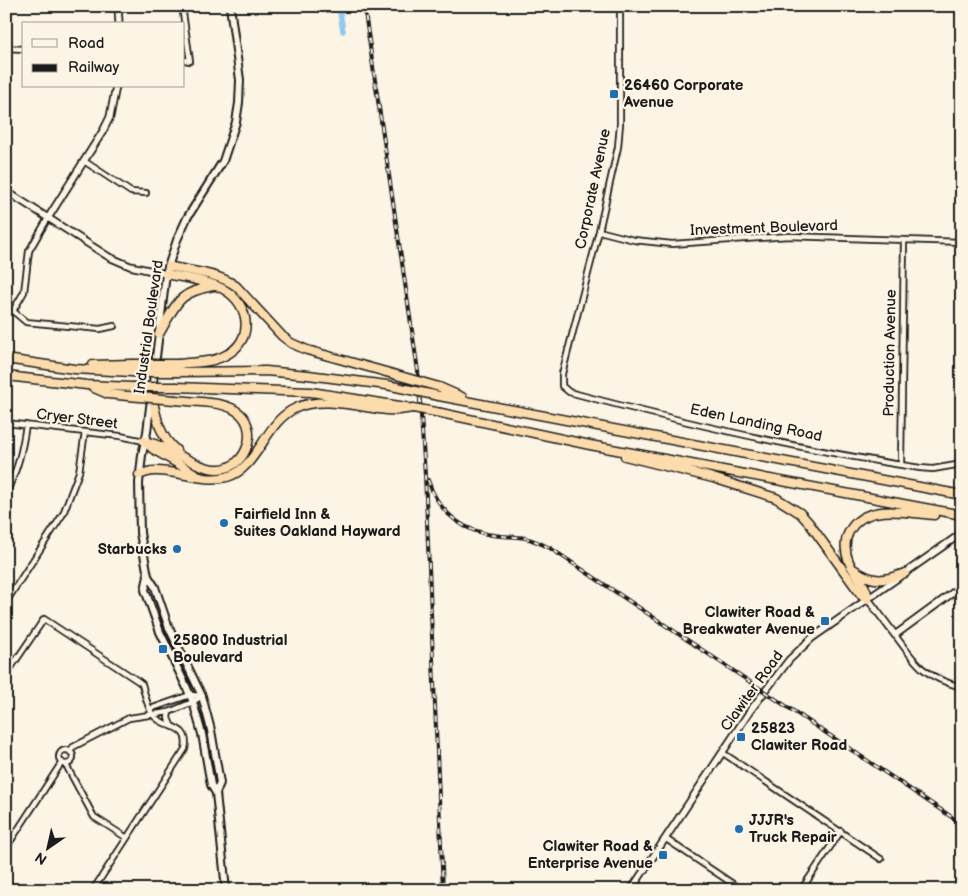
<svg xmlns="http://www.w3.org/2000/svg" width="968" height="896" font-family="'Balsamiq Sans',sans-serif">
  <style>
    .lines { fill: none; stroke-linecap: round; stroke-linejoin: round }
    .canal { stroke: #92c9f0; stroke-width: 5.5 }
    .minor-casing { stroke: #1c1c1c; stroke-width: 8 }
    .tertiary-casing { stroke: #1c1c1c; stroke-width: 9 }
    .secondary-casing { stroke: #1c1c1c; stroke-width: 10 }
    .motorway-casing { stroke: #1c1c1c; stroke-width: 11 }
    .minor { stroke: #fcf5e5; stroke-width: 4.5 }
    .tertiary { stroke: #fcf5e5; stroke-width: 5.5 }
    .secondary { stroke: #fcf5e5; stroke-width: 6 }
    .motorway { stroke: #fcdcac; stroke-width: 8 }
    .rail-casing { stroke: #1c1c1c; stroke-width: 4 }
    .rail { stroke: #fcf5e5; stroke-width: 2; stroke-dasharray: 5.5; stroke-linecap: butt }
    .motorway-bridge-casing { stroke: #1c1c1c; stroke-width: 11; stroke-linecap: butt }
    .motorway-bridge { stroke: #fcdcac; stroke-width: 8 }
    .poi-dot { fill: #1f6fb2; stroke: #fcf5e5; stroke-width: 2 }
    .labels { text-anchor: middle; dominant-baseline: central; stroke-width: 4.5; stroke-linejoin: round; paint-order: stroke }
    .poi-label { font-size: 15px; font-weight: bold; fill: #1c1c1c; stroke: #fcf5e5; text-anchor: start }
    .street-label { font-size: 15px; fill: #1c1c1c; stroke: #fcf5e5 }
  </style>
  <rect width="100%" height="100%" fill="#fcf5e5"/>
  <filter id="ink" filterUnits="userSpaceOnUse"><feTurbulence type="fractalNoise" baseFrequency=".02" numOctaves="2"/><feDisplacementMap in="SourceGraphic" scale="10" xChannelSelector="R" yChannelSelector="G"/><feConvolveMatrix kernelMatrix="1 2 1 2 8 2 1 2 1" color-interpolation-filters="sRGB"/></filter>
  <g filter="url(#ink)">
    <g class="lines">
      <path class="canal" d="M339 6 343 31"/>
      <g class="minor-casing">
        <path id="minor" d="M182 6 190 61 184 60
          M620 6V124L618 147 599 231 562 374V386L569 392C685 423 802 450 920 468L933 469 962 464
          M6 48 24 49
          M84 161 131 192 146 193
          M599 231 634 240 672 244 789 236 962 242
          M13 311 26 322 100 329 114 326
          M13 311 24 292 29 251 48 218
          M6 423 120 436 144 441
          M901 465 904 240
          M6 493C18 469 22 451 26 425
          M6 602 63 514 79 472 85 432
          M895 635C916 664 925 678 962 687
          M6 675 44 619 138 681 142 684C145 694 147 707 153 715 163 729 191 723 185 749L93 890
          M150 709 190 695 202 696
          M169 712 168 718 171 725
          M59 757a7 7 0 1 1 14 0a7 7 0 1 1-14 0Z
          M70 752 73 747 129 718 169 712 193 702 202 696
          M723 753 881 859
          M66 765 94 817 127 838
          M666 839 742 890
          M6 848 62 762
          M801 890 841 831"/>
      </g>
      <g class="tertiary-casing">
        <path id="tertiary" d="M118 6 119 24
          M6 191 109 257 130 266 166 274
          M48 218 103 131 110 117 116 86
          M868 599 895 635 962 586
          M631 890 750 711 789 660 812 638 962 533"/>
      </g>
      <g class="secondary-casing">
        <path id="secondary" d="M148 576 155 587 169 628 202 696 211 730 220 783 216 793 226 890
          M216 793 211 785 202 734 193 702 186 686 160 632 145 590 148 576 140 533 139 483 142 455 147 432 166 274 170 261 177 240 187 218 223 161 236 122 239 103 240 80 230 6"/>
      </g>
      <g class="motorway-casing">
        <path id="motorway" d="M169 266C191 272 216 272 236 286L282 336 291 343 307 350 386 372
          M166 274C184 278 206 280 223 289 251 304 255 342 224 356 211 363 193 362 179 364
          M159 334C177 304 176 293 213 286
          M6 359 74 369 132 372
          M93 365 132 364
          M178 372 266 371 308 375 387 385
          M6 376 87 385 132 387
          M177 387 311 392 406 407
          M439 387 462 397
          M94 388 108 394 128 396
          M151 392C156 414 158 435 176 450
          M439 396 962 495
          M441 413 590 445 962 515
          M144 441C168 445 199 471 219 469 248 468 261 425 235 410 221 401 192 402 175 400
          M146 443 153 449 199 476
          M625 456 713 478 776 498 800 513 809 523 862 596 868 599
          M139 475C144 473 149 471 154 471 178 470 203 483 227 477 258 469 265 421 296 408 322 396 359 407 387 410 395 411 405 409 413 408
          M855 570C874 584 885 580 905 573
          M868 599C867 584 855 576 849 562 845 553 844 541 849 532 864 502 907 513 934 515"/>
      </g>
      <use href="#minor" class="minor"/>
      <use href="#tertiary" class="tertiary"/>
      <use href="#secondary" class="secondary"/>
      <use href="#motorway" class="motorway"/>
      <g class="rail-casing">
        <path id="rail" d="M364 6 418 371 425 475 443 890
          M428 480C436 506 456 527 483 533 497 537 511 536 525 538 534 540 542 544 550 548L962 824"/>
      </g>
      <use href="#rail" class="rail"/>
      <g class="motorway-bridge-casing">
        <path id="motorway-bridge" d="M132 364H179
          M132 372H178
          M386 372 439 387
          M387 385 439 396
          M132 387H177
          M128 396 175 400
          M413 408 441 413"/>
      </g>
      <use href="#motorway-bridge" class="motorway-bridge"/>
    </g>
  </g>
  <g class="poi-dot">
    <rect x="609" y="89" width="10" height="10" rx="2.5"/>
    <circle cx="224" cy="523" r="5"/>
    <circle cx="177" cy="549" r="5"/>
    <rect x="820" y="616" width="10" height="10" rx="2.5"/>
    <rect x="158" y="644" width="10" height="10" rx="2.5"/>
    <rect x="736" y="732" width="10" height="10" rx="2.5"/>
    <circle cx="739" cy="829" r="5"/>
    <rect x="658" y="850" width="10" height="10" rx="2.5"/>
  </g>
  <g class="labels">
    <g class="poi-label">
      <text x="624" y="85">26460 Corporate<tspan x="624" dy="17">Avenue</tspan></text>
      <text x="234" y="514">Fairfield Inn &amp;<tspan x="234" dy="17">Suites Oakland Hayward</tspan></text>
      <text x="167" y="549" text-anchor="end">Starbucks</text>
      <text x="815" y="612" text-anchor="end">Clawiter Road &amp;<tspan x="815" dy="17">Breakwater Avenue</tspan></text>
      <text x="173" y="640">25800 Industrial<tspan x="173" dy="17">Boulevard</tspan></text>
      <text x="751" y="728">25823<tspan x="751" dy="17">Clawiter Road</tspan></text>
      <text x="749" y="820">JJJR's<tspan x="749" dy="17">Truck Repair</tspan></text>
      <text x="653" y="846" text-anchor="end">Clawiter Road &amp;<tspan x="653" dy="17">Enterprise Avenue</tspan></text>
    </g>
    <g class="street-label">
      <text transform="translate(593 189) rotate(-78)">Corporate Avenue</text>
      <text transform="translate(764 228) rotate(-2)">Investment Boulevard</text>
      <text transform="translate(149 327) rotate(-82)">Industrial Boulevard</text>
      <text transform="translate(890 353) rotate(-89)">Production Avenue</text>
      <text transform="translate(77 419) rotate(7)">Cryer Street</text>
      <text transform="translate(756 423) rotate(12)">Eden Landing Road</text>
      <text transform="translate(752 691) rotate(-54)">Clawiter Road</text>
    </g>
  </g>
  <rect width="968" height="896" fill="none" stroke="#fcf5e5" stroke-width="25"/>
  <rect x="12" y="12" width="943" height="871" fill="none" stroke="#1c1c1c" stroke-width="2" filter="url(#ink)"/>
  <rect x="22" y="22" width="162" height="65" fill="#fcf5e5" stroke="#a29e95"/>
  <rect x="32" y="39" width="25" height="8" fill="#fcf5e5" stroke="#a29e95"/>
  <text x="68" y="48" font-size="15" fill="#1c1c1c">Road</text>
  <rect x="32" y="64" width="25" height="8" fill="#1c1c1c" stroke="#a29e95"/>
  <text x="68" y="72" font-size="15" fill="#1c1c1c">Railway</text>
  <g transform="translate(48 848) rotate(214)" stroke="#fcf5e5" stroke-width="4" paint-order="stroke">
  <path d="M0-4L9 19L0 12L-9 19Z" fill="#1c1c1c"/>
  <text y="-8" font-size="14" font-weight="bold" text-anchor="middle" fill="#1c1c1c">N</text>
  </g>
</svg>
